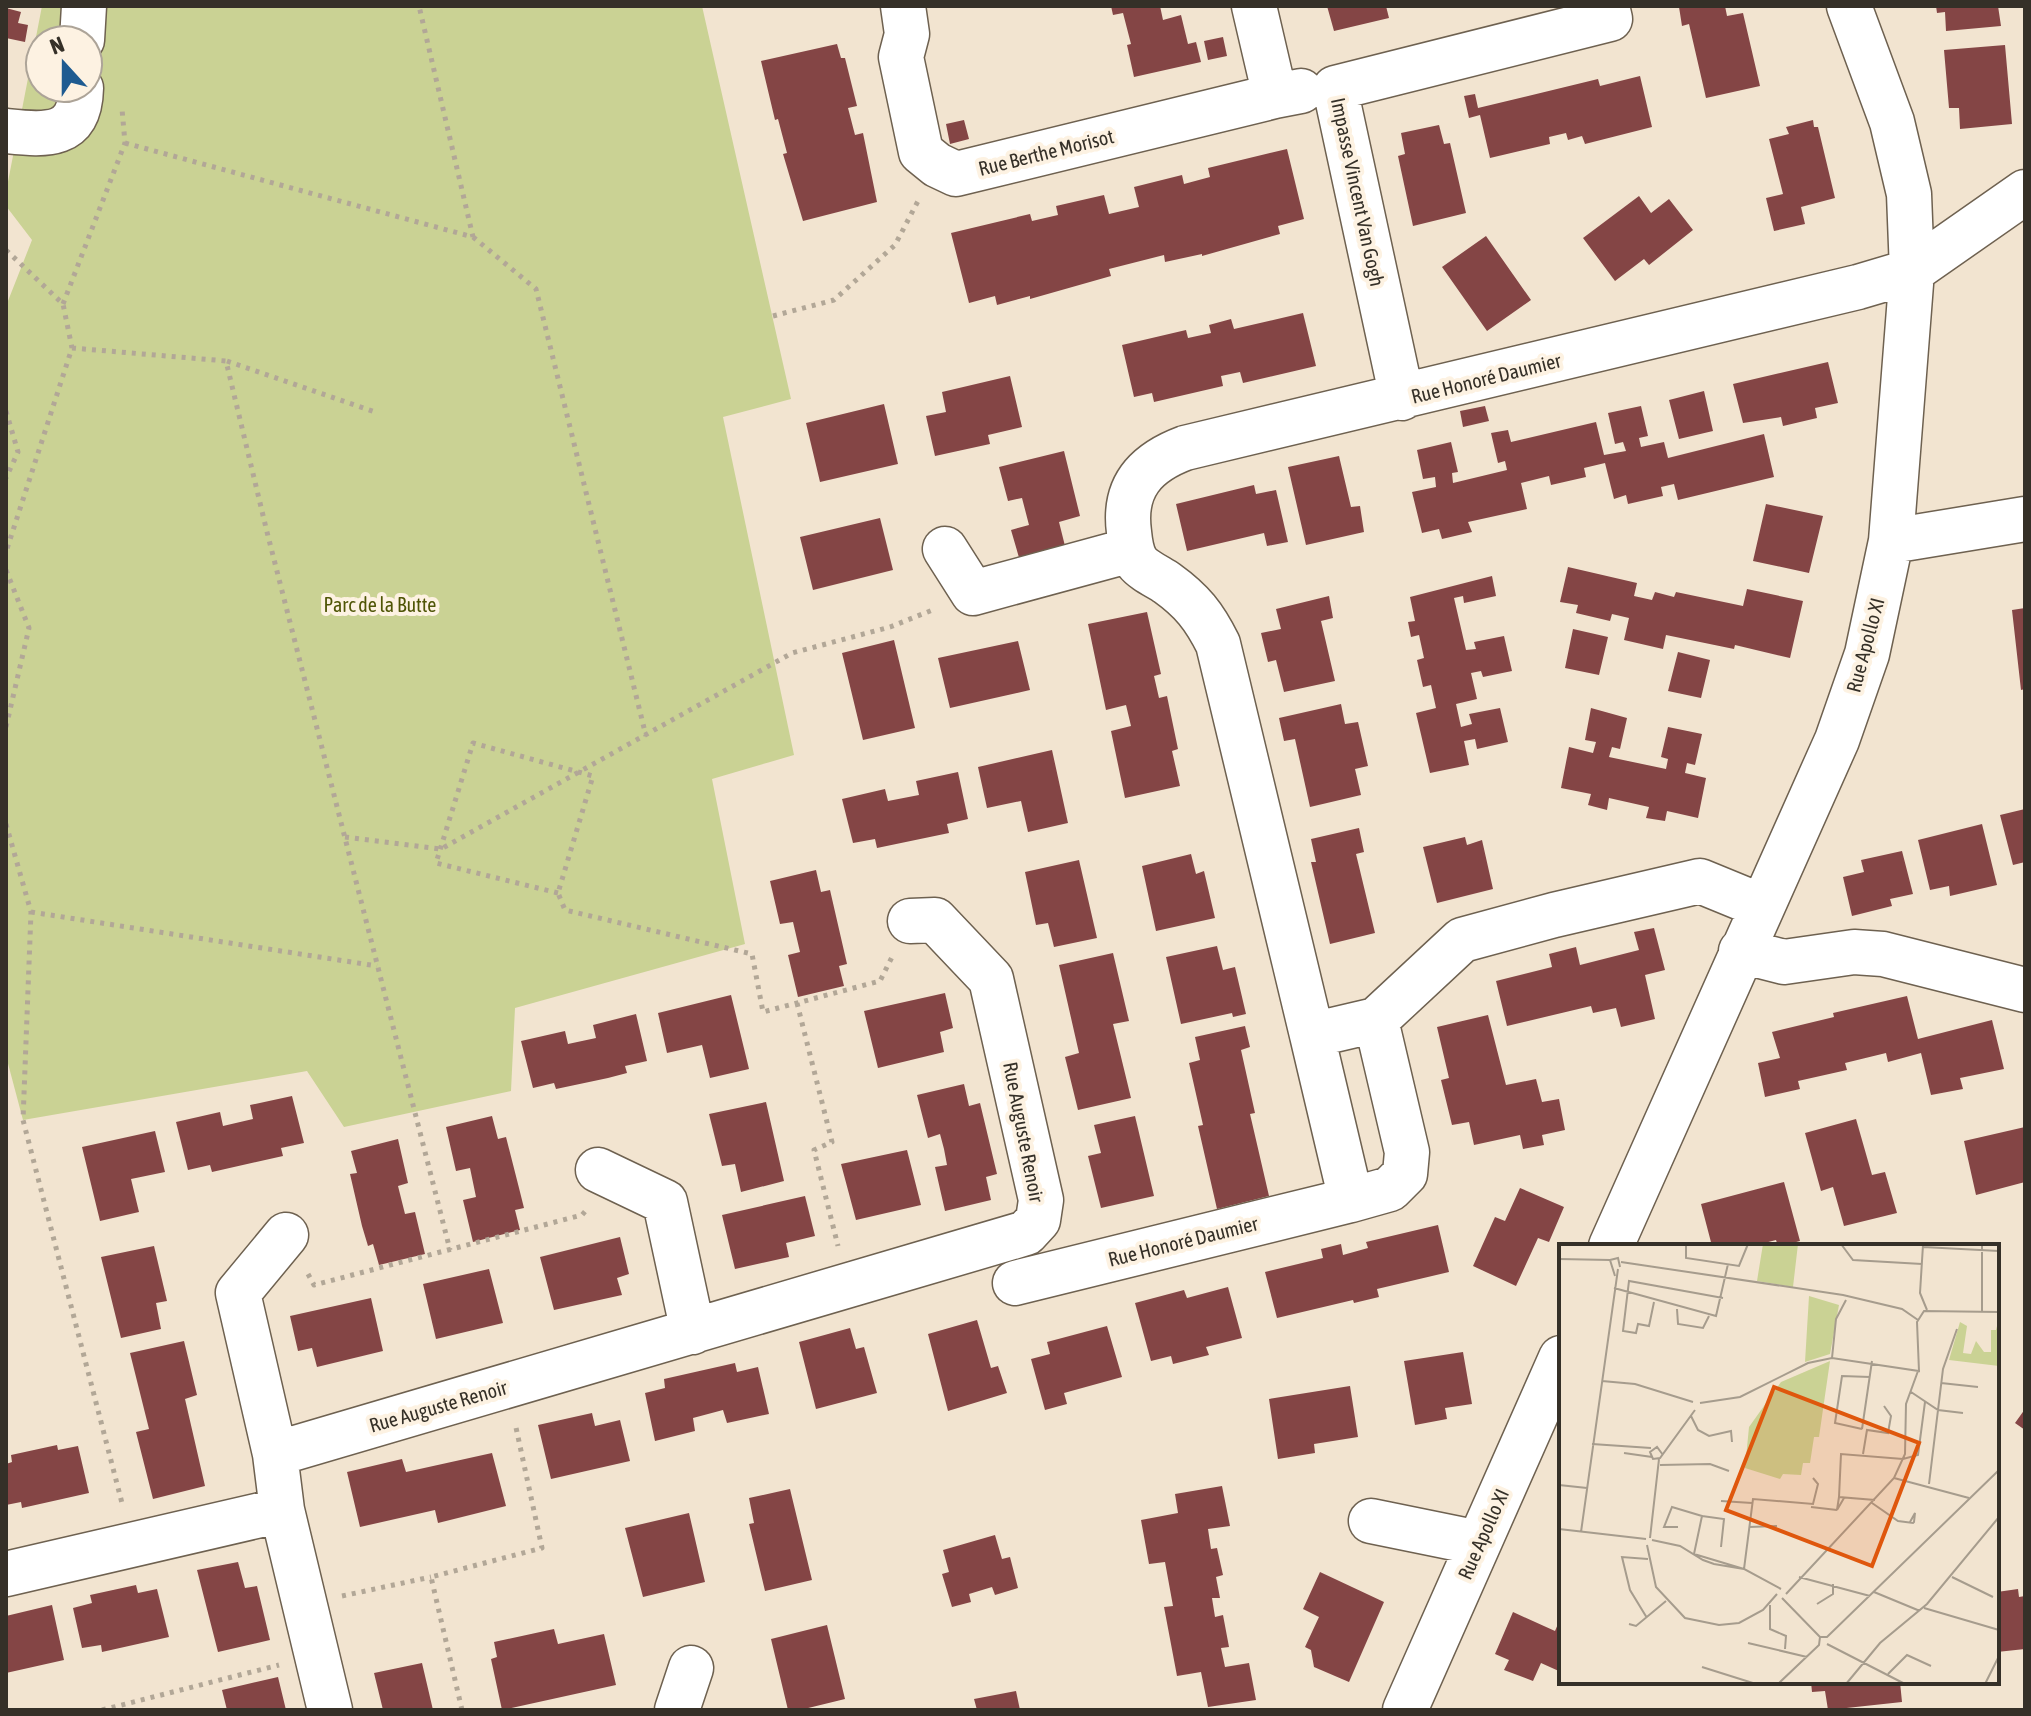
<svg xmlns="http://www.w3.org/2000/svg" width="2031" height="1716" font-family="'Asap Condensed',sans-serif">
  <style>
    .green { fill: #cad294; fill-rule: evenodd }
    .building { fill: #844545 }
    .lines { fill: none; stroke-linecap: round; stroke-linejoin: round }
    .minor-casing { stroke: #6e6150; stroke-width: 47 }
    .path { stroke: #b2a797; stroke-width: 5; stroke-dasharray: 4 6; stroke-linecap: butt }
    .minor { stroke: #fff; stroke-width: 44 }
    .labels { text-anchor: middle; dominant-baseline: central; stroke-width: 8; stroke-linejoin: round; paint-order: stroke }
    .street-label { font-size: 20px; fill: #353028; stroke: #fdf2e2 }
    .park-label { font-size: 20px; fill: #4f5506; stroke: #fdf2e2 }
    .inset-road { fill: none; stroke: #a69c8d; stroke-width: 2 }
    .view { fill: #df570d; fill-opacity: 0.15; stroke: #df570d; stroke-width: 4 }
    .inset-edge { fill: none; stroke: #353028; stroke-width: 4 }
  </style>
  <rect width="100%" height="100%" fill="#f2e4d0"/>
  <path class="green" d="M42 6H702L791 399 723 417 794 755 712 779 745 944 515 1008 511 1091 344 1127 307 1071 23 1120 6 1056V306L32 240 6 206V192ZM40 40H88V88H40Z"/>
  <path class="building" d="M1111 6H1160L1163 20 1181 15 1188 44 1196 42 1201 62 1134 77 1127 45 1131 44 1123 13 1113 15Z
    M1327 6H1386L1389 18 1334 31Z
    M1683 6H1725L1727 16 1743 13 1760 86 1706 98 1689 24 1682 26 1679 7Z
    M1936 6H1998L2001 26 1946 31 1945 12 1937 13Z
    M6 8 21 12 18 23 28 25 25 42 6 38Z
    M1223 37 1227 56 1208 60 1204 41Z
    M837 44 841 58H845L857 106 848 108 855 135 863 133 877 202 803 221 783 154 787 153 778 119 775 120 761 61Z
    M2005 45 2012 124 1960 129 1959 108H1949L1944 50Z
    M1640 76 1652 127 1585 144 1582 136 1568 140 1566 133 1549 137 1550 144 1490 158 1480 115 1469 118 1464 96 1475 94 1478 108 1598 79 1600 86Z
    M964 120 969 139 950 144 946 124Z
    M1813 120 1814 127H1818L1835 198 1801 207 1805 224 1774 231 1766 198 1783 194 1769 139 1789 134 1786 127Z
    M1439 125 1444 144 1450 143 1466 213 1413 226 1398 156 1405 154 1401 133Z
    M1287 149 1304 219 1278 226 1280 234 1202 256V254L1165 262 1164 255 1109 269 1111 276 1030 299V296L997 305 995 296 969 303 951 233 1030 214 1032 221 1058 215 1056 206 1104 195 1109 214 1139 207 1134 187 1182 175 1184 184 1210 177 1208 168Z
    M1639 196 1651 213 1669 199 1693 230 1649 265 1644 259 1615 281 1583 238Z
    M1486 236 1531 300 1487 331 1442 267Z
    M1303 313 1316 366 1243 383 1240 372 1221 376 1223 386 1154 402 1152 393 1134 397 1122 345 1186 330 1188 338 1211 333 1209 325 1231 319 1234 329Z
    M1828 362 1838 403 1815 408 1817 418 1783 426 1781 417 1743 423 1733 384Z
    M1010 376 1022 427 988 435 990 444 935 456 926 416 946 412 942 392Z
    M1704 391 1713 431 1679 439 1669 400Z
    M884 404 898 464 820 482 806 423Z
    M1485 406 1489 421 1463 427 1460 411Z
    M1641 406 1648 436 1639 438 1641 447 1664 442 1668 458 1764 434 1774 477 1678 500 1674 484 1661 487 1663 496 1628 504 1626 495 1614 499 1605 463 1584 468 1586 477 1551 485 1549 476 1521 483 1527 509 1468 522 1472 532 1442 539 1439 529 1422 533 1412 492 1436 487 1435 477 1423 479 1417 450 1451 442 1458 472 1452 473 1453 483 1507 470 1505 461 1498 463 1491 433 1508 430 1511 442 1596 422 1604 455 1626 451 1623 442 1615 444 1608 413Z
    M1064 451 1080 516 1059 522 1066 550 1020 561 1011 530 1029 525 1022 498 1008 501 999 467Z
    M1339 456 1351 507 1360 506 1364 532 1306 545 1288 467Z
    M1254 485 1256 494 1276 490 1288 542 1267 546 1264 533 1187 551 1176 504Z
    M1766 504 1823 516 1809 573 1753 561Z
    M880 518 893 570 813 590 800 537Z
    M1568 567 1637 583 1634 596 1652 600 1655 592 1674 597 1676 592 1743 606 1747 589 1803 601 1790 658 1735 645 1734 649 1666 635 1663 649 1624 640 1629 618 1612 614 1610 621 1576 613 1578 605 1560 602Z
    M1492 576 1496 596 1464 603 1463 596 1454 598 1466 650 1476 649 1474 642 1504 636 1512 671 1483 677 1481 671 1471 673 1477 699 1456 704 1461 727 1472 724 1469 714 1500 708 1508 742 1477 749 1475 739 1464 741 1469 765 1430 773 1416 713 1436 708 1431 685 1423 687 1417 660 1424 658 1419 635 1411 637 1408 622 1415 621 1410 597Z
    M1329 596 1333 618 1321 621 1335 681 1284 692 1276 660 1268 662 1261 633 1281 629 1276 609Z
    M2025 608V689L2021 690 2012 610Z
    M1147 612 1161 674 1154 676 1159 698 1167 696 1178 749 1172 751 1180 786 1125 798 1111 731 1131 726 1126 705 1106 710 1088 624Z
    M1573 629 1608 637 1599 675 1565 668Z
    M894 640 915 728 863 740 842 653Z
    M1018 641 1030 690 950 708 938 658Z
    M1678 652 1710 660 1701 698 1668 691Z
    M1341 704 1345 724 1358 722 1368 766 1355 769 1361 795 1310 807 1295 739 1284 741 1279 718Z
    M1591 708 1627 718 1620 749 1612 747 1609 757 1666 769 1668 759 1661 757 1668 727 1702 734 1695 765 1687 763 1685 773 1706 778 1698 818 1667 811 1665 821 1646 818 1649 807 1609 798 1607 810 1588 805 1591 794 1561 788 1569 747 1593 753 1596 742 1585 740Z
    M1052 750 1068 823 1028 832 1021 801 987 808 978 767Z
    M958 772 968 819 947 824 949 833 877 848 875 839 853 843 842 799 885 789 888 801 919 795 916 781Z
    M2025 809V862L2013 865 2000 815Z
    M1982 824 1997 885 1950 896 1949 886 1930 890 1918 840Z
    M1359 828 1364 852 1356 854 1375 933 1330 944 1311 862H1316L1311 839Z
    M1465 837 1467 845 1482 840 1493 889 1437 903 1423 847Z
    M1902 851 1913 894 1890 899 1892 906 1852 916 1843 877 1864 872 1861 860Z
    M1191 854 1196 874 1204 871 1215 918 1156 931 1142 866Z
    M1079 860 1097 938 1054 947 1048 923 1036 925 1025 872Z
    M816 870 821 892 830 890 847 964 839 966 844 986 798 997 788 955 800 952 793 922 780 924 770 881Z
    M1654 928 1665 970 1645 975 1655 1019 1621 1027 1616 1008 1593 1013 1591 1006 1507 1026 1496 981 1552 967 1549 954 1576 947 1580 965 1639 950 1634 932Z
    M1217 946 1223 970 1235 967 1246 1014 1233 1017 1232 1013 1181 1024 1166 957Z
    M1113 953 1129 1021 1113 1024 1131 1098 1078 1110 1065 1057 1079 1053 1059 965Z
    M945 993 953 1028 940 1032 944 1052 878 1068 864 1011Z
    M731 995 749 1069 710 1078 702 1045 667 1053 658 1013Z
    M1907 996 1918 1039 1992 1020 2004 1069 1960 1078 1963 1089 1931 1095 1921 1053 1888 1062 1886 1053 1845 1063 1847 1070 1798 1081 1800 1089 1765 1097 1758 1063 1780 1058 1772 1032 1834 1017 1833 1013Z
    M636 1014 647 1061 625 1066 627 1073 608 1078 556 1089 554 1083 533 1088 521 1041 565 1031 568 1044 596 1038 593 1025Z
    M1488 1015 1506 1085 1536 1079 1542 1102 1559 1099 1565 1130 1542 1135 1544 1145 1523 1149 1520 1135 1474 1145 1469 1122 1452 1125 1441 1080 1449 1078 1437 1027Z
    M1245 1026 1250 1047 1241 1050 1255 1113 1250 1114 1269 1196 1217 1209 1198 1126 1203 1125 1189 1063 1200 1060 1195 1037Z
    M964 1084 969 1106 980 1103 997 1174 986 1177 991 1200 945 1211 935 1167 947 1165 944 1149 940 1134 928 1138 917 1095Z
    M292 1096 304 1143 281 1148 283 1156 212 1172 210 1165 188 1170 176 1122 220 1112 223 1126 253 1119 250 1105Z
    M766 1102 784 1181 741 1192 735 1164 722 1166 709 1114Z
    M492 1116 498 1139 506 1137 519 1188 524 1208 515 1210 520 1230 473 1242 463 1200 476 1197 470 1168 456 1171 446 1127Z
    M1135 1116 1154 1196 1101 1208 1088 1156 1101 1153 1094 1125Z
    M1856 1119 1872 1175 1885 1172 1897 1213 1844 1226 1833 1187 1821 1191 1805 1133Z
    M2025 1127V1182L1976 1195 1964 1141Z
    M155 1131 165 1172 131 1179 139 1212 100 1221 82 1147Z
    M398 1139 408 1183 398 1186 405 1214 415 1212 425 1254 379 1265 373 1244 368 1246 362 1226 350 1174 357 1173 351 1151Z
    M907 1150 921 1205 856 1220 841 1164Z
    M1784 1182 1800 1241 1781 1246H1778L1776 1240 1753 1246H1712L1701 1204Z
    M1520 1188 1564 1207 1549 1242 1538 1238 1516 1286 1473 1266 1495 1217 1505 1221Z
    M805 1196 815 1236 786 1243 789 1257 735 1269 722 1215Z
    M1438 1225 1449 1272 1377 1289 1379 1297 1354 1303 1353 1300 1277 1318 1265 1272 1323 1258 1321 1249 1341 1244 1343 1255 1368 1248 1366 1242Z
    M620 1237 629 1274 617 1278 622 1295 554 1310 540 1257Z
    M154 1246 167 1301 156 1303 161 1329 121 1338 101 1257Z
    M489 1269 503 1323 436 1339 423 1284Z
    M1228 1287 1242 1338 1206 1347 1209 1355 1173 1364 1171 1356 1151 1361 1135 1303 1184 1290 1187 1298Z
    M371 1298 383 1351 317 1367 312 1348 298 1351 290 1316Z
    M977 1320 991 1368 998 1366 1007 1393 948 1411 928 1334Z
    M1107 1326 1122 1377 1064 1393 1067 1404 1045 1410 1031 1359 1050 1354 1047 1342Z
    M850 1328 856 1349 864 1347 877 1393 816 1409 799 1342Z
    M184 1341 197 1395 185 1399 205 1486 153 1499 136 1432 149 1429 130 1353Z
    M1463 1352 1472 1404 1445 1408 1447 1419 1415 1425 1404 1361Z
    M735 1363 737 1372 758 1367 769 1414 727 1423 723 1410 693 1418 695 1431 655 1441 645 1393 665 1388 664 1379Z
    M1350 1386 1358 1437 1314 1444 1315 1453 1278 1459 1269 1399Z
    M2025 1409V1430L2015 1423Z
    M592 1413 595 1426 620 1420 630 1461 551 1479 538 1425Z
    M57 1445 58 1450 78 1446 89 1493 22 1508 21 1502 6 1505V1464L12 1462 11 1455Z
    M492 1453 506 1506 438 1523 435 1510 360 1527 347 1472 402 1459 406 1472Z
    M1222 1486 1230 1526 1208 1529 1211 1549 1217 1548 1223 1575 1216 1577 1220 1598H1212L1215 1617 1223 1615 1229 1647 1221 1648 1225 1667 1249 1663 1256 1700 1208 1707 1201 1672 1177 1676 1164 1607 1173 1606 1165 1562 1149 1564 1141 1520 1178 1513 1175 1494Z
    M790 1489 812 1580 765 1591 749 1524 754 1523 749 1498Z
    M689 1513 705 1582 643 1597 625 1528Z
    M995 1535 1002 1559 1010 1557 1018 1588 995 1595 992 1587 969 1594 971 1602 952 1607 942 1574 949 1572 943 1550Z
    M238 1562 245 1588 257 1586 270 1640 218 1652 197 1570Z
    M1320 1572 1384 1602 1349 1682 1314 1667 1311 1650 1305 1647 1319 1617 1303 1609Z
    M136 1585 138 1593 157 1589 169 1637 102 1652 101 1645 82 1648 73 1608 92 1603 90 1595Z
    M2018 1589 2019 1597 2025 1596V1649L1997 1652V1592Z
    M52 1605 64 1660 6 1673V1616Z
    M1513 1612 1555 1631 1561 1617V1672L1541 1663 1533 1681 1504 1670 1509 1660 1495 1654Z
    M827 1625 845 1699 800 1710H788L771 1639Z
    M554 1629 558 1644 604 1634 616 1685 502 1710 491 1659 497 1657 494 1642Z
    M422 1663 433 1710H383L374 1673Z
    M278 1677 286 1710H227L222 1690Z
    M1811 1682H1900L1902 1702 1828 1710 1825 1691 1812 1692Z
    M1016 1691 1020 1710H977L974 1699Z"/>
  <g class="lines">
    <g class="minor-casing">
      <path id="minor" d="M903 6 907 34 901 57 921 152 937 165 956 174 1275 96
        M1254 6 1275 96 1301 91
        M82 40 84 6
        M6 131C46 135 80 139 81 88
        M1402 398 1335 88 1610 19 1607 6
        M1891 541 2025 519
        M945 549 973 593 1131 550
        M1761 906 1700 881 1554 915 1462 940 1376 1020 1312 1035 1218 644C1204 616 1192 601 1167 583 1158 577 1143 570 1137 562 1131 553 1130 542 1129 532 1123 487 1145 463 1185 448L1858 287 1912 271 2025 192
        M1741 951 1784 962 1854 952 1883 954 2025 990
        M1312 1035 1351 1200 1390 1189 1405 1174 1407 1152 1376 1020
        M598 1170 665 1202 693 1332
        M1611 1246 1837 740 1867 654 1891 541 1912 271 1909 194 1892 122 1849 6
        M1015 1283 1351 1200
        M275 1454 238 1293 286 1235
        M1371 1521 1479 1543
        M6 1574 282 1510
        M330 1710 282 1510 275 1454 1026 1233 1038 1220 1041 1200 991 979 935 920 910 921
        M677 1710 691 1668
        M1405 1710 1561 1358"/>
    </g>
    <path class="path" d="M125 143 473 237 419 6
      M473 237 536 289 646 736
      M6 250 63 304 72 348 6 552
      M63 304 125 143 122 109
      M773 316 834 300 895 245 918 201
      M72 348 226 361 267 532 450 1250
      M227 361 375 412
      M6 411 18 452 6 478
      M6 570 29 628 6 727
      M6 824 31 912 23 1120 123 1507
      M345 837 441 849 792 653 890 627 935 609
      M558 893 436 863 473 743 593 776 558 893 565 910 752 954 763 1012 880 981 892 957
      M31 912 377 966
      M797 1003 832 1142 814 1150 838 1246
      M308 1274 314 1285 582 1215 588 1208
      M342 1596 431 1577
      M102 1710 279 1665
      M462 1710 431 1577 542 1548 515 1423"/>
    <use href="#minor" class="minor"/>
  </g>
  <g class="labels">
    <g class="street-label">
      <text transform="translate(1046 152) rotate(-14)">Rue Berthe Morisot</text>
      <text transform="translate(1358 192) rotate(78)">Impasse Vincent Van Gogh</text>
      <text transform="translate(1486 378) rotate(-14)">Rue Honoré Daumier</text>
      <text transform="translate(1865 645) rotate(-75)">Rue Apollo XI</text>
      <text transform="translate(1024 1132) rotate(79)">Rue Auguste Renoir</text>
      <text transform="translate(1183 1241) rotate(-14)">Rue Honoré Daumier</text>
      <text transform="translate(438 1406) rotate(-16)">Rue Auguste Renoir</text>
      <text transform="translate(1483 1534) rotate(-66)">Rue Apollo XI</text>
    </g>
    <g class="park-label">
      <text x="380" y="604">Parc de la Butte</text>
    </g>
  </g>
  <g transform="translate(1559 1244)">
    <rect width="440" height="440" fill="#f2e4d0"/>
    <path d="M204 0H239L234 43 198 37ZM250 52 280 61 271 110 246 118ZM440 74V122L390 116 401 78 408 82 404 109 412 110 417 97 425 108H432V86H437ZM271 117 260 193H255L251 219H244L242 231 224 230 221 235 186 224 190 183 222 138Z" fill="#cad294"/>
    <path class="inset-road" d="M127 0V14L180 22 189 0M282 0 294 16 363 20M423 0V69M364 1 361 49 368 66M364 3 440 7M0 15 51 16M62 18 284 51 343 65 359 76M56 32 51 16 59 14 61 23M55 44 157 72 169 20M95 58 90 82 79 80 77 89 64 87 70 37 164 54M118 65 119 80 144 84 150 72M273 114 277 75 287 56M43 137 76 140 134 158M382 139 419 143M352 148 379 166 404 169M141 159 181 153 249 119 273 114 360 127 358 78 365 67 440 68M132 172 139 186 150 192 172 187 173 198M303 185 276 179 283 132 311 133M303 185 313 117M33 200 92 204M65 209 93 213M304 210 308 186 329 189 332 172 325 162M104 211 98 203 91 208 94 215 101 214 136 166M101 221 151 220 170 227M335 234 410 254M370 240 384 125 398 85M0 241 28 244M280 253 278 266 285 254M316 256 280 253 282 210 344 215 359 211 366 158M162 257 193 259M313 259 339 277 354 279 355 278 356 269 351 278M252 263 278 266M143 272 165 275 162 303M119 283H105L113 263 143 272 135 310M190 283 218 282M0 285 87 295M22 288 59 25M91 294 100 215M93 296 121 302 144 316 155 320 185 325 135 310M88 301 97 343 126 374 160 381 180 379 204 366 218 350M240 333 311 352M393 333 434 353M222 345 185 325 194 255 254 260 259 240 254 234M315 348 361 367M227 350 335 234 346 210 347 160 359 127M223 354 261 393M258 360 274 350V340M211 361V385L227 392 226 405M365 364 440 386M88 374 71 346 63 313 89 315M70 380 77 382 107 357M189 399 248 413M268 400 346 440M143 423 197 440M329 430 348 411 372 422M219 440 260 401 261 393H268L440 226M287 440 321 399 368 360 440 273M426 440 440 412"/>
    <path class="view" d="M215 143 360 199 313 322 167 266Z"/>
    <rect width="440" height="440" class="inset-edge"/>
  </g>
  <rect width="2031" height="1716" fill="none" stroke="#353028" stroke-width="16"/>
  <g transform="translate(64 64) rotate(339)"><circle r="38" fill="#fdf2e2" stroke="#ada498" stroke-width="2"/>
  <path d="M0-6L14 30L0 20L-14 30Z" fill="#1e5b91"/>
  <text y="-12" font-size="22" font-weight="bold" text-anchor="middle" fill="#353028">N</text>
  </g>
</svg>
